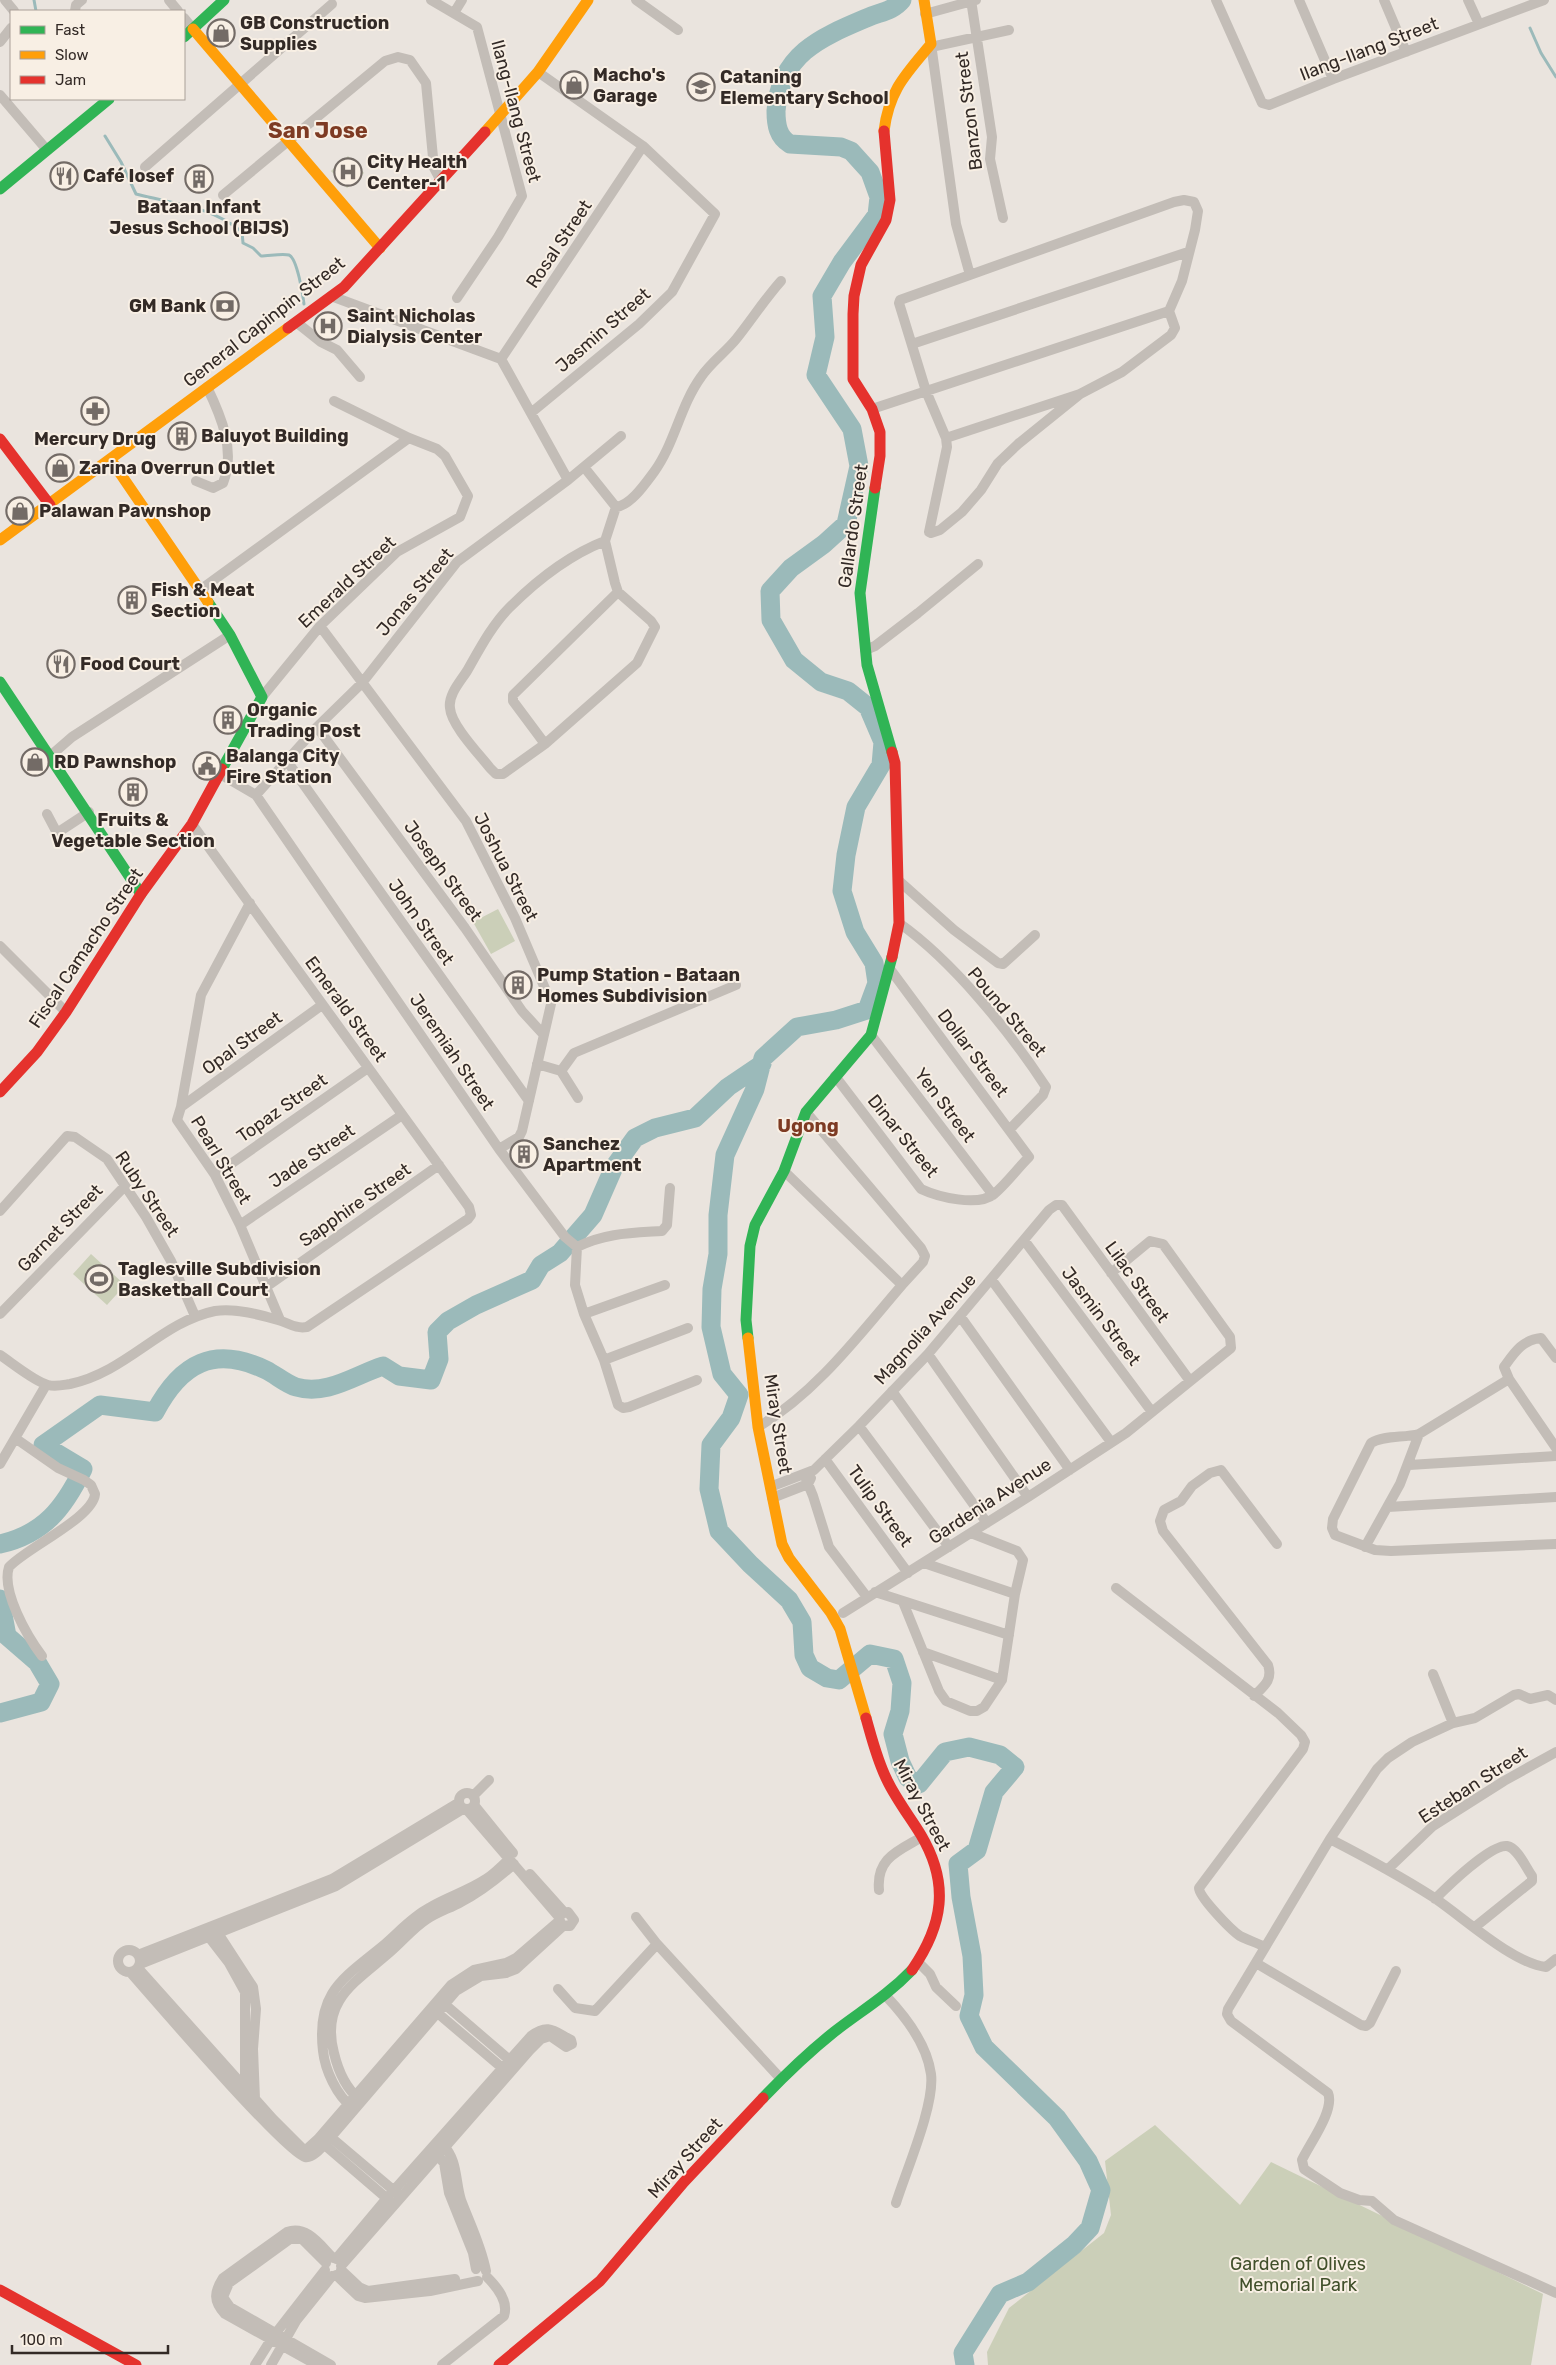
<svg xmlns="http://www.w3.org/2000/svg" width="1556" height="2365" font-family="Rubik,sans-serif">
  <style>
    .green { fill: #cbcfb8 }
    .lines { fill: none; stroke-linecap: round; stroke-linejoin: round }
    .stream { stroke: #9bbaba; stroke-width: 3 }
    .river { stroke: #9bbaba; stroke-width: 19 }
    .street { stroke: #c3bdb7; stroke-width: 10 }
    .fast { stroke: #30b455; stroke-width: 11 }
    .slow { stroke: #ff9f0a; stroke-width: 11 }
    .jam { stroke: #e5322d; stroke-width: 11 }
    .labels { text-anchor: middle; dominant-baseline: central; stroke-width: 4; stroke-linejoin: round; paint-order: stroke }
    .poi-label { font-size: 18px; font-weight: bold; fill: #332a26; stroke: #f8efe4; text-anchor: start }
    .street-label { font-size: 18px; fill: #332a26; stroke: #f8efe4 }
    .park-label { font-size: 18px; fill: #41502b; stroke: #f8efe4 }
    .neighbourhood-label { font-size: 19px; font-weight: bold; fill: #7e3b23; stroke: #f8efe4 }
    .district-label { font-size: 22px; font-weight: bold; fill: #7e3b23; stroke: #f8efe4 }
  </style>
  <rect width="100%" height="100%" fill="#eae4de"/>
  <path class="green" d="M348 156 364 173 347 188 331 171Z
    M498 909 515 941 491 954 473 922Z
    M91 1254 125 1285 107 1305 73 1274Z
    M1155 2125 1240 2205 1271 2162 1543 2294 1531 2365H988L987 2352 1009 2308 1104 2233 1111 2215 1105 2161Z"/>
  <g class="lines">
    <path class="stream" d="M34 0 36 11
      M1530 28 1541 53 1556 77
      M105 136 121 162 136 194C174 204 211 206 242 232L243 243 253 248 261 256C269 256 282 253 289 255 297 258 303 295 304 304"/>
    <path class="river" d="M902 0C893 11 881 12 869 17 822 37 780 53 776 111 776 125 778 137 790 144L841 147 851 151 870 172 879 197 877 215 842 262 822 296 825 337 816 375 852 429 859 466 846 524 824 544 791 568 770 591 771 620 794 660 821 682 848 691 868 707 883 742 881 765 856 807 846 855 842 891 855 932 874 963 877 983 867 1010 836 1020 797 1027 763 1058 755 1089 725 1155 718 1215V1254L712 1289 711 1327 722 1374 739 1395 731 1418 711 1445 709 1489 719 1531 750 1564 789 1600 802 1622 804 1655 810 1668 827 1678 839 1680 870 1654 894 1659 902 1683 900 1711 893 1734 900 1761 908 1778 919 1784 945 1752 969 1747 1000 1755 1015 1767 994 1792 977 1850 958 1864 961 1897 972 1956 974 1995 969 2016 984 2047 1057 2118 1088 2161 1101 2190 1090 2228 1074 2245 1028 2282 1000 2294 963 2353 965 2365
      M0 1544C44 1534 64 1508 83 1469L43 1445 100 1405 155 1412C181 1363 214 1345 266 1370 276 1375 286 1384 296 1387 327 1396 355 1375 383 1366L399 1376 431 1380 439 1359 437 1332 448 1321 476 1305 532 1280 541 1265 560 1253 593 1215 614 1167 635 1138 655 1128 695 1118 728 1087 762 1064
      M0 1599 7 1636 37 1662 50 1684 41 1702 0 1713"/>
    <path class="street" d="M5 0 14 11
      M169 0 178 11
      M431 0 477 27 522 196 498 237 457 298
      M636 0 678 30
      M971 0 992 137 990 159 1003 218
      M1216 0 1262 103 1269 105 1333 79 1544 0
      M1299 0 1333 79
      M1384 0 1406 52
      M1468 0 1479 24
      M75 11 76 5 82 0
      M454 13 462 0
      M925 14 976 0
      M184 18 193 29
      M0 42 11 28
      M931 44 956 224 970 275
      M931 47 1009 30
      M0 95 47 150
      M145 167 332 4
      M223 195 385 61 398 57 410 60 426 83 434 168 441 181
      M331 296 501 359 568 480
      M296 322 321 342 337 350 360 377
      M912 344 1188 252
      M501 359 643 146
      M872 409 1169 311 1182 281 1195 230 1198 211 1194 202 1184 200 1174 202 900 300 899 303 926 391 946 438 1080 394
      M532 412 639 324 672 292 715 214 643 146 538 72
      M946 438 947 447 929 532 931 533 940 530 962 512 981 490 998 463 1018 444 1080 394 1122 372 1171 335 1175 328 1169 311
      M584 467 616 507
      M196 481 213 488 223 483C236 451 221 416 207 387
      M616 507C631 505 645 484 654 472 675 443 680 406 701 377 711 362 726 352 737 338 752 319 765 299 781 281
      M605 541C569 555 536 581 509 608 492 625 479 650 467 671 460 682 448 695 450 708 451 725 479 754 490 768L496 774H503L545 744 637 663 655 627 651 621 618 592 615 583 605 541 616 507
      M200 590 409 438
      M320 626 466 821 515 918 549 998 551 1004 522 1131 519 1137 499 1149
      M865 650 875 646 918 613 978 564
      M262 697 320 626 397 552 460 517 468 496 445 456 437 449 409 438 334 401
      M317 727 465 928 522 1011 543 1034
      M545 744 513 701V695L618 592
      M49 757 72 737 230 635
      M287 761 529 1101
      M220 774 256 795 499 1149 565 1237 577 1247C605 1233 631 1233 662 1231L667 1225 670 1188
      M256 795 317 727 362 683 457 562 568 480 621 436
      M47 814 57 833 89 812
      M898 880 954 930 998 963 1003 964 1035 935
      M250 903 201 995 181 1107 177 1120 215 1175 240 1225 280 1320
      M899 923C953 961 1010 1032 1046 1087L1043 1095 1010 1129
      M0 946 66 1012
      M871 1035 993 1195
      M537 1064 561 1071 578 1098
      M561 1071 574 1053 736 985
      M835 1076 921 1189C938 1197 978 1207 994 1194 1006 1184 1017 1169 1029 1157L890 969
      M181 1107 322 1005
      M806 1112 921 1248 925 1256 923 1262 902 1285
      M215 1175 368 1068
      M0 1211 67 1136 75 1137 107 1159 146 1217 171 1261 195 1316
      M240 1225 402 1115
      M1024 1240 1152 1412
      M577 1247 575 1285 584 1314 604 1360 618 1405 623 1408 629 1407 697 1380
      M991 1279 1111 1442
      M266 1287 439 1165
      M0 1314 124 1187
      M584 1314 665 1285
      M960 1316 1070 1470
      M928 1354 1028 1497
      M0 1355C12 1363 35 1382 48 1385 56 1387 63 1385 70 1384 127 1372 161 1322 215 1311 235 1308 258 1314 278 1320 289 1323 295 1329 307 1327L468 1219 471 1215 469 1207 192 824
      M1556 1358 1541 1338C1522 1340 1514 1353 1504 1367L1509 1379 1556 1448
      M604 1360 688 1328
      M1509 1379 1419 1434C1403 1438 1384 1435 1371 1443L1333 1519 1332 1528 1335 1535 1375 1550 1391 1551 1556 1544
      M892 1391 987 1523
      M859 1426 949 1547
      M758 1427C816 1393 859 1335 902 1285L784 1171
      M15 1438 58 1468 84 1480 91 1485 95 1494C93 1518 26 1548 9 1567 1 1591 27 1636 42 1656
      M825 1459 908 1573
      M0 1464 46 1385
      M1409 1465 1556 1456
      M804 1474 813 1496 829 1547 867 1597
      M770 1487 814 1470 859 1426 928 1354 1049 1210 1056 1205H1062L1190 1381
      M772 1498 808 1484 811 1478
      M1388 1507 1556 1497
      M1365 1547 1400 1484 1419 1434
      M924 1563 1015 1594
      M1116 1588 1278 1713 1301 1735 1305 1742 1303 1749 1199 1888C1199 1897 1231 1930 1240 1936 1248 1940 1257 1943 1265 1947
      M875 1592 1009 1635
      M903 1602 939 1691 946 1701 970 1711H977L984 1707 1002 1680 1015 1594 1023 1560 1017 1551 971 1533
      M843 1613 1028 1497 1126 1433 1231 1348 1230 1337 1163 1244 1150 1241 1111 1273
      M923 1652 1002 1680
      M1433 1674 1453 1723
      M1254 1696C1264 1686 1273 1680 1268 1665L1163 1531 1160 1521 1164 1510 1181 1501 1192 1486 1210 1473 1221 1470 1277 1544
      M1556 1700 1548 1695 1530 1699 1519 1694 1514 1695 1475 1718 1453 1723 1412 1742 1388 1758 1377 1769 1330 1839 1228 2009 1227 2014 1231 2021 1328 2093C1335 2110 1310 2143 1302 2160L1304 2169 1340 2193 1359 2200 1372 2201 1394 2220 1556 2293
      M459 1801a8 8 0 1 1 16 0a8 8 0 1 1-16 0Z
      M473 1796 489 1780
      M474 1805 513 1853
      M467 1810 559 1917 561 1925 570 1926 574 1920 568 1912 561 1914 559 1917
      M1330 1839C1365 1857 1400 1876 1433 1897 1463 1917 1512 1963 1546 1967L1556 1959
      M1388 1869 1433 1826 1504 1781 1556 1752
      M530 1874 564 1912
      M879 1890C876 1858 898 1851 922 1837
      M1435 1899C1447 1887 1491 1844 1507 1846 1518 1848 1526 1868 1532 1876V1881L1475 1927
      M636 1917 657 1944 781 2079
      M214 1927 253 1987 256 2009 253 2049 255 2099
      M205 1932 229 1963 245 1992V2088
      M118 1961a11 11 0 1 1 22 0a11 11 0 1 1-22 0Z
      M138 1955 332 1879 458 1803
      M918 1962 930 1974 936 1987 956 2006
      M1256 1963 1361 2025 1366 2026 1370 2023 1396 1971
      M140 1964 336 1886 463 1809
      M138 1968 273 2119 304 2150 307 2149 318 2139 451 1985 474 1970 506 1963 516 1958 559 1921
      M130 1972C152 1997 286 2153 305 2157 314 2159 325 2143 331 2137L456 1991 481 1976 506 1973 516 1969 563 1926
      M558 1989 575 2008 595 2011 657 1944
      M886 1996C905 2016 927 2045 931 2074 935 2105 906 2171 896 2203
      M441 2001 513 2063
      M434 2010 507 2072
      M359 2099C346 2088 338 2070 334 2053 320 2000 356 1982 390 1952 403 1941 413 1928 427 1919 438 1912 450 1908 461 1902 481 1892 497 1879 514 1864
      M352 2107C337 2096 325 2070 323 2051 316 1991 344 1978 385 1944 399 1932 412 1917 429 1908 447 1897 468 1891 486 1879 494 1874 502 1866 509 1859
      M327 2134 398 2194
      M320 2141 391 2202
      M443 2145C458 2160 455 2181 461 2200 470 2224 481 2245 486 2271
      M435 2152 444 2163 449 2193 473 2253 476 2269
      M336 2259 387 2198 531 2036C548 2023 554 2031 571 2040L572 2044 566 2047 550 2036 541 2039 530 2050 341 2266
      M326 2263 302 2239H290L229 2283 223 2297 230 2307 331 2365
      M341 2270 359 2287 368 2291 455 2279
      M336 2275 358 2296 365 2298 430 2291 478 2281
      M255 2365 272 2338 325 2270
      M271 2365 296 2321 332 2276
      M317 2365 225 2314C213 2301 214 2292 223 2278L287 2232C307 2225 320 2245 333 2258
      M442 2365 504 2316C509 2301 497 2287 487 2277"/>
    <path class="fast" d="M184 37 224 0
      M0 189 109 99
      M875 488 860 593 867 665 892 752
      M208 602 230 635 262 697 222 769
      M0 682 141 894
      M748 1338 746 1320 750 1246 755 1225 784 1171 806 1112 871 1035 892 957
      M763 2098C785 2075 809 2052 834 2032 861 2011 887 1996 912 1970"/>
    <path class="slow" d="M193 29 380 248
      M884 131C889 90 906 74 931 44L924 0
      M485 132 538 72 588 0
      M111 460 208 602
      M0 540 288 328
      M748 1338 758 1427 782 1544 789 1558 831 1613 840 1629 866 1718"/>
    <path class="jam" d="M288 328 344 287 485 132
      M0 439 50 505
      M875 488 880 456V432L872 409 853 379V314L854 296 861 265 886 220 890 200 884 131
      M892 752 895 763 899 923 892 957
      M0 1092 37 1052 66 1012 141 894 192 824 222 769
      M866 1718C872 1739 877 1760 887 1780 896 1799 910 1817 921 1835 950 1884 943 1925 912 1970
      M0 2290 136 2365
      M499 2365 600 2281 684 2182 763 2098"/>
  </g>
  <defs>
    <g id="shop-ring" transform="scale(1.4375)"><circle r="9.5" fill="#f8efe4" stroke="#736b66" stroke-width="1.5"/><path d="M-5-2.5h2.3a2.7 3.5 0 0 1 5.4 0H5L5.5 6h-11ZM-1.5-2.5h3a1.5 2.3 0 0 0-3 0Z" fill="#736b66"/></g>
    <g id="school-ring" transform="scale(1.4375)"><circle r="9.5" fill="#f8efe4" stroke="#736b66" stroke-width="1.5"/><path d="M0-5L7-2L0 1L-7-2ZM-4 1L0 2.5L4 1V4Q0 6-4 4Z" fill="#736b66"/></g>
    <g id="hospital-ring" transform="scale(1.4375)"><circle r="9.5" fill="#f8efe4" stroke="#736b66" stroke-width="1.5"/><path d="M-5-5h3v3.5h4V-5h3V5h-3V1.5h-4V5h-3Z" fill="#736b66"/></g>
    <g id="restaurant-ring" transform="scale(1.4375)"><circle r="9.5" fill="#f8efe4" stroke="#736b66" stroke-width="1.5"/><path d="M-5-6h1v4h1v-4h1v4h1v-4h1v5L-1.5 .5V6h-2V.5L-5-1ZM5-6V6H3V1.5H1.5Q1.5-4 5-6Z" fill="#736b66"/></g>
    <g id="building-ring" transform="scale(1.4375)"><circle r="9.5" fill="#f8efe4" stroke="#736b66" stroke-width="1.5"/><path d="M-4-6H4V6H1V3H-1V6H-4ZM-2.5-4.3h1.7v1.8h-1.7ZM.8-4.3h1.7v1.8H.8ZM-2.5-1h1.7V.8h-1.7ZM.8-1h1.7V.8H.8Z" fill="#736b66"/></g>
    <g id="bank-ring" transform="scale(1.4375)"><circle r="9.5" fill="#f8efe4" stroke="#736b66" stroke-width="1.5"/><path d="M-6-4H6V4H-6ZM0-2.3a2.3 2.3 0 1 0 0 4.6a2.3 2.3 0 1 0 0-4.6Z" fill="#736b66"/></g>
    <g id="pharmacy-ring" transform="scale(1.4375)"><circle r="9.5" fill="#f8efe4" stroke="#736b66" stroke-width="1.5"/><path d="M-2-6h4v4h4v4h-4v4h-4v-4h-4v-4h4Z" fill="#736b66"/></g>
    <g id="civic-ring" transform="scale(1.4375)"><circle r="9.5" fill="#f8efe4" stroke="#736b66" stroke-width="1.5"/><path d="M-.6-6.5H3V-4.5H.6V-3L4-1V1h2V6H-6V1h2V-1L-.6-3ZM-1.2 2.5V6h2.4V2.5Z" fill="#736b66"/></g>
    <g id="stadium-ring" transform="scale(1.4375)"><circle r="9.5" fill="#f8efe4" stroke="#736b66" stroke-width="1.5"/><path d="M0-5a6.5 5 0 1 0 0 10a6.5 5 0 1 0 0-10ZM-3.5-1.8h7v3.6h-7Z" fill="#736b66"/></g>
  </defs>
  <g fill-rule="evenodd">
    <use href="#shop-ring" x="221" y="33"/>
    <use href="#shop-ring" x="574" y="85"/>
    <use href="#school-ring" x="701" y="87"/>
    <use href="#hospital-ring" x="348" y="172"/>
    <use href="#restaurant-ring" x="64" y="176"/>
    <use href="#building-ring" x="199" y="179"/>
    <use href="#bank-ring" x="225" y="306"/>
    <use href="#hospital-ring" x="328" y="326"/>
    <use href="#pharmacy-ring" x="95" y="411"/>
    <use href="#building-ring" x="182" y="436"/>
    <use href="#shop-ring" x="60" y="468"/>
    <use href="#shop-ring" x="20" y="511"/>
    <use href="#building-ring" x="132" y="600"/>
    <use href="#restaurant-ring" x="61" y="664"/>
    <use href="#building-ring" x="228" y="720"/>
    <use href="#shop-ring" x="35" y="762"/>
    <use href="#civic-ring" x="207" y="766"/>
    <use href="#building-ring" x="133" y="792"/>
    <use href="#building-ring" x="518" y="985"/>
    <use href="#building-ring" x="524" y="1154"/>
    <use href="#stadium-ring" x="99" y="1279"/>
  </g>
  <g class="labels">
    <g class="poi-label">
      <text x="240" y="23">GB Construction<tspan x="240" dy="21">Supplies</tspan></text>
      <text x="593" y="75">Macho's<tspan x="593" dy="21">Garage</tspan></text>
      <text x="720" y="77">Cataning<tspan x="720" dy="21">Elementary School</tspan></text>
      <text x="367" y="162">City Health<tspan x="367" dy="21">Center-1</tspan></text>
      <text x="83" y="176">Café Iosef</text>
      <text x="199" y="207" text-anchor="middle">Bataan Infant<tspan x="199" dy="21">Jesus School (BIJS)</tspan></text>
      <text x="206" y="306" text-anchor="end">GM Bank</text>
      <text x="347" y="316">Saint Nicholas<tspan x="347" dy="21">Dialysis Center</tspan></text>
      <text x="201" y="436">Baluyot Building</text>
      <text x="95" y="439" text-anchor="middle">Mercury Drug</text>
      <text x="79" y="468">Zarina Overrun Outlet</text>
      <text x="39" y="511">Palawan Pawnshop</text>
      <text x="151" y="590">Fish &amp; Meat<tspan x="151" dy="21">Section</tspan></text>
      <text x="80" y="664">Food Court</text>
      <text x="247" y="710">Organic<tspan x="247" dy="21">Trading Post</tspan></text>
      <text x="226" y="756">Balanga City<tspan x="226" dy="21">Fire Station</tspan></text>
      <text x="54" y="762">RD Pawnshop</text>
      <text x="133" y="820" text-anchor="middle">Fruits &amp;<tspan x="133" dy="21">Vegetable Section</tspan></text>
      <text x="537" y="975">Pump Station - Bataan<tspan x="537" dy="21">Homes Subdivision</tspan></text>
      <text x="543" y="1144">Sanchez<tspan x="543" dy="21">Apartment</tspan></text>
      <text x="118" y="1269">Taglesville Subdivision<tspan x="118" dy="21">Basketball Court</tspan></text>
    </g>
    <g class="street-label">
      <text transform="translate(1369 49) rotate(-21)">Ilang-Ilang Street</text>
      <text transform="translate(516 111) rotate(75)">Ilang-Ilang Street</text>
      <text transform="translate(969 111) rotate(-97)">Banzon Street</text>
      <text transform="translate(559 244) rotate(-56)">Rosal Street</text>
      <text transform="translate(264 322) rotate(-38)">General Capinpin Street</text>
      <text transform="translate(603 330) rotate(-41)">Jasmin Street</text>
      <text transform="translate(853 526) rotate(-82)">Gallardo Street</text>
      <text transform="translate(347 582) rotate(-43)">Emerald Street</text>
      <text transform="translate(415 592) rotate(-50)">Jonas Street</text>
      <text transform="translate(506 867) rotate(63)">Joshua Street</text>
      <text transform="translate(443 871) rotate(54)">Joseph Street</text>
      <text transform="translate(421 922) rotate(55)">John Street</text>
      <text transform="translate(86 948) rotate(-56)">Fiscal Camacho Street</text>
      <text transform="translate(346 1009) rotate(54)">Emerald Street</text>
      <text transform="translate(1007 1012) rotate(50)">Pound Street</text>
      <text transform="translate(242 1043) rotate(-36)">Opal Street</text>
      <text transform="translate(452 1052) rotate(56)">Jeremiah Street</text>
      <text transform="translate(973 1053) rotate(53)">Dollar Street</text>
      <text transform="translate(945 1105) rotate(53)">Yen Street</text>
      <text transform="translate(282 1108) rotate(-35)">Topaz Street</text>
      <text transform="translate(903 1136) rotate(51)">Dinar Street</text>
      <text transform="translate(312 1156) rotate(-34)">Jade Street</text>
      <text transform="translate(221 1160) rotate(59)">Pearl Street</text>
      <text transform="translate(147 1194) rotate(56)">Ruby Street</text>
      <text transform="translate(355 1205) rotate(-35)">Sapphire Street</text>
      <text transform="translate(60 1228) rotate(-46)">Garnet Street</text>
      <text transform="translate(1137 1282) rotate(54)">Lilac Street</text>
      <text transform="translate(1101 1316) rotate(53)">Jasmin Street</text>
      <text transform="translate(925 1329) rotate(-48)">Magnolia Avenue</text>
      <text transform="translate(778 1424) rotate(81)">Miray Street</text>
      <text transform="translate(990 1501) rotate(-33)">Gardenia Avenue</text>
      <text transform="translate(880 1506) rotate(54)">Tulip Street</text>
      <text transform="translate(1473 1785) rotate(-33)">Esteban Street</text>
      <text transform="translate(922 1805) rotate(62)">Miray Street</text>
      <text transform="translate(685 2158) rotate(-48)">Miray Street</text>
    </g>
    <g class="park-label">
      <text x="1298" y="2264">Garden of Olives<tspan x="1298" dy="21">Memorial Park</tspan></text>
    </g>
    <g class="neighbourhood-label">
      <text x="808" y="1125">Ugong</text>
    </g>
    <g class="district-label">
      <text x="318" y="130">San Jose</text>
    </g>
  </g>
  <rect x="10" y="10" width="175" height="90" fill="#f8efe4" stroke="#a9a098"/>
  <rect x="20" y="26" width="25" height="8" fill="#30b455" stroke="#a9a098"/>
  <text x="55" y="35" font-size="15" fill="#332a26">Fast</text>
  <rect x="20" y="51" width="25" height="8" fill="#ff9f0a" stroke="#a9a098"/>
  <text x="55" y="60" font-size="15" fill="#332a26">Slow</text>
  <rect x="20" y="76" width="25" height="8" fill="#e5322d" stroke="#a9a098"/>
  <text x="55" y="85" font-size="15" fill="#332a26">Jam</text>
  <path d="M12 2345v8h156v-8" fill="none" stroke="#332a26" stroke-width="2.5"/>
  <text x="20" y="2345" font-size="15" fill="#332a26" stroke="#f8efe4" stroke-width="4" paint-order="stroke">100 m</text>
</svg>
